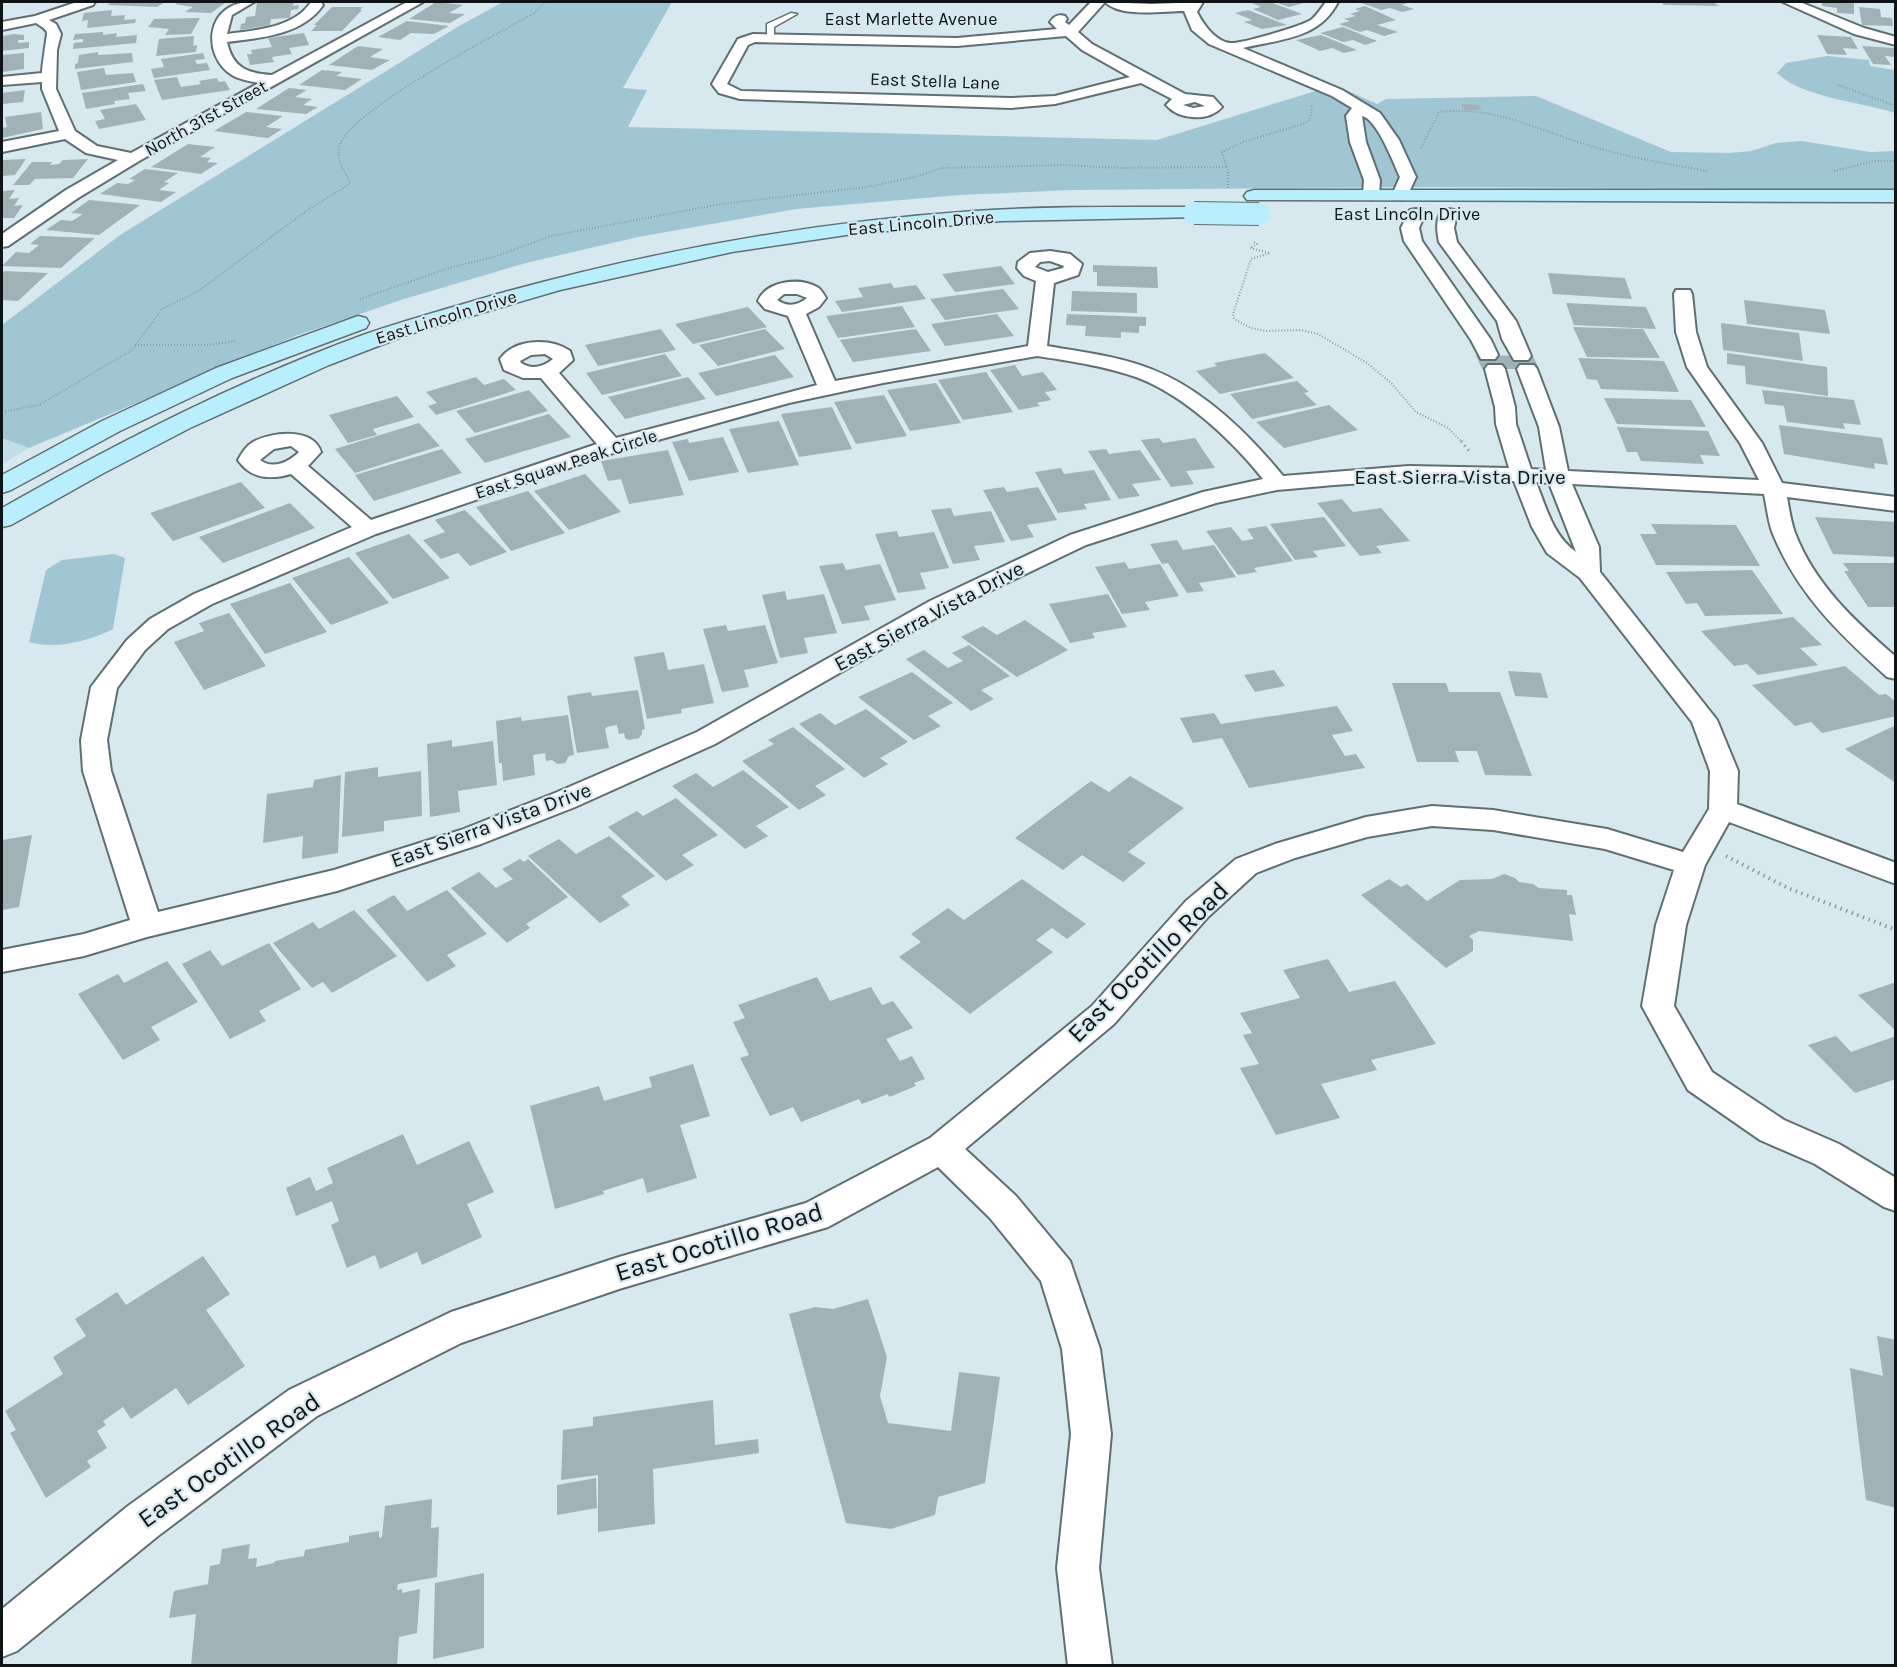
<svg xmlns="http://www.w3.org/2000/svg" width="1897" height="1667" font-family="Karla,sans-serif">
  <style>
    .built { fill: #c3dde6 }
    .green { fill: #a1c6d3 }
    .building { fill: #a1b2b7 }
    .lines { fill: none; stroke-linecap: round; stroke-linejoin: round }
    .service-casing { stroke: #5f6f74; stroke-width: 3 }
    .minor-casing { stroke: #5f6f74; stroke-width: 4 }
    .secondary-casing { stroke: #5f6f74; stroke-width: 3 }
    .path-far2 { stroke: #8f9ca0; stroke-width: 2; stroke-dasharray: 1 2; stroke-linecap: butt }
    .path-far1 { stroke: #8f9ca0; stroke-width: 3; stroke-dasharray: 1.5 4; stroke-linecap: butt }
    .path { stroke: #8f9ca0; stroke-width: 4; stroke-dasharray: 1.5 4.5; stroke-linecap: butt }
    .service { fill: #fff; fill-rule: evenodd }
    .minor { fill: #fff; fill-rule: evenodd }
    .secondary { fill: #b9effc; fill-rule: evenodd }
    .secondary-bridge-casing { stroke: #5f6f74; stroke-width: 24; stroke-linecap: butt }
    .secondary-bridge { stroke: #b9effc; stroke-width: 22 }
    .labels { text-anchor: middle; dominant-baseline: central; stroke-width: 4.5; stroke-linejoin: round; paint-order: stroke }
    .far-street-label { font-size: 18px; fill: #0f1517; stroke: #d7e8ee }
    .street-label { font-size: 21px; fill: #0f1517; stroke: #d7e8ee }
    .near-street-label { font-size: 26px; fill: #0f1517; stroke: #d7e8ee }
  </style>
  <rect width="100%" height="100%" fill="#d7e8ee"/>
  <path class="built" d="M2 438 29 448 2 464Z"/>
  <path class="green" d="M503 2H672L623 88 647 90 628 127 1157 140 1335 85 1377 104 1386 99 1536 96 1671 152 1730 153 1751 151 1776 143 1802 141 1870 152 1895 151V190L1431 187 1072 190 960 195 796 209 638 237 526 263 404 299 298 335 29 448 2 438V325L120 235 459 26Z
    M1827 56 1869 60 1870 66 1895 70V113C1863 102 1802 98 1777 73L1786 63Z
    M114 554 125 558 113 629C90 641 55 650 29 642L46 570 62 560Z"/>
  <path class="building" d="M112 2H165L157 7 107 5Z
    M179 2H223L225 3 211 13 185 12 193 7 175 4Z
    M268 2H294L293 6 299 5 298 9 291 10 290 18 271 19 270 25 240 30 241 24 245 23 246 17 255 16 257 3Z
    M436 2 463 5 449 13 465 14 450 23 409 19Z
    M1260 2H1270L1302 14 1278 20 1253 9 1261 7 1252 3Z
    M1275 2H1307L1289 7Z
    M1359 2H1410L1402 5 1414 9 1402 12 1390 8 1381 10Z
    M1661 2H1713L1719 6 1664 5Z
    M1822 2H1854V14L1837 13V8L1822 6Z
    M1365 6 1396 20 1377 25 1398 32 1384 36 1367 30 1360 32 1339 24 1350 21 1344 19 1356 16 1350 14 1360 11 1355 9Z
    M332 7H363L360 10H362L342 31H311L317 25H314Z
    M1859 7 1880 9 1881 17 1892 18 1893 26 1862 25Z
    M112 10 111 16 125 15 124 20 136 19 135 23 87 28 88 20 82 21 84 13Z
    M1248 10 1287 25 1262 29 1244 22 1252 20 1235 13Z
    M200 18 191 34 165 35 169 29 148 27 154 19Z
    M407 21 449 26 434 34 411 33 400 40 378 37Z
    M1343 27 1377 41 1365 45 1353 40 1343 42 1320 33Z
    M103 32V35L117 33 116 37 137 35 136 43 73 49 74 43 83 42V39L73 40 75 34Z
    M304 33 309 45 289 48 292 54 272 57 274 62 250 65 247 54H252L251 50 272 47 268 38Z
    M14 34 24 35V40H18V43L29 42V48L2 51V36Z
    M1321 35 1357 50 1344 53 1332 48 1320 51 1296 40Z
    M1817 35 1851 37 1858 49 1843 48 1847 55 1827 54Z
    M194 36 193 46 197 45 196 52 156 56 159 39Z
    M358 46 383 49 370 57 390 60 372 70 329 65Z
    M1862 46 1894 48 1896 57 1885 56 1891 65 1873 64Z
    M98 52V55L132 53 133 62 75 69V64L78 63 79 55Z
    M24 53V69L2 72V55Z
    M203 53 205 59 195 60 197 64 207 63 210 70 154 78 151 69 164 67 161 59Z
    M104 68 106 75 133 73 136 82 81 90 77 72Z
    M322 70 342 72 336 76 362 79 345 90 299 85Z
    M177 77 181 87 201 84 199 81 217 78 219 82 225 81 230 90 162 100 154 80Z
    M143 84 146 91 128 93 130 99 114 101 115 104 86 109 82 93Z
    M289 88 307 90 295 97 312 99 303 105 318 107 306 114 256 109Z
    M25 90 23 102 2 104V93Z
    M136 104 146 120 99 129 95 121 105 119 100 110Z
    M1461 104 1479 105 1481 110H1464Z
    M41 112 43 129 2 138V128L7 127 5 117Z
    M246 112 283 116 266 127 282 129 268 138 214 131Z
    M188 144 215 147 200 157 211 158 207 162 218 163 201 174 151 167Z
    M26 159 15 175 2 176V160Z
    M88 159 73 178 35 179 29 185H13L32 162H52L50 165 59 164 63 160Z
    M145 169 178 173 164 182 169 183 159 190 176 192 161 202 100 194 117 183 128 184 135 180 129 179Z
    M15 190 9 199 19 198 14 206 23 205 14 218H2V191Z
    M89 200 140 205 99 235 46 230 61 220 72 221 83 214 71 213Z
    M40 236 95 238 61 268 2 266 16 252 29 253 39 245 30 244Z
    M1093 265 1157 267 1158 288 1097 286V272H1093Z
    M1001 266 1015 284 955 292 942 274Z
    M4 271 48 273 18 301 2 300V273Z
    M1548 273 1625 278 1632 299 1553 294Z
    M891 283 894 288 916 285 926 299 842 312 835 301 863 297 858 288Z
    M1003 289 1019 309 945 320 930 299Z
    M1072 291 1137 293V313L1071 311Z
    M1744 300 1825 310 1830 334 1747 324Z
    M1566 303 1646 307 1656 329 1574 325Z
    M902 306 915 327 838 338 826 316Z
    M748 307 767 327 693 344 675 324Z
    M997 314 1014 336 945 346 931 324Z
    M1067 314 1146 317V326H1139V333L1121 332V338L1085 336 1086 326 1066 325Z
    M1721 323 1799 333 1803 361 1723 350Z
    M1573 327 1643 329 1660 358 1587 357Z
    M661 329 676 350 598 366 585 345Z
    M765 329 785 349 718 366 699 345Z
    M916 329 931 351 853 362 840 340Z
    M1265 353 1294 378 1220 394 1196 371 1217 366 1214 363Z
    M1727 353 1827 367 1828 396 1746 384 1745 366 1727 364Z
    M665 354 682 376 602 395 586 373Z
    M775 355 794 377 716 396 698 373Z
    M1476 355 1533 356 1539 369H1482Z
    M1578 358 1664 361 1679 392 1601 389 1597 380 1587 379Z
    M1015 365 1022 376 1043 372 1057 390 1045 392 1051 400 1037 403 1040 406 1019 410 990 370Z
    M986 372 1013 412 963 420 938 380Z
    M476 377 484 385 504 379 516 390 436 415 428 406 437 403 426 392Z
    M688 377 706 399 625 419 608 397Z
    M1297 381 1309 392 1304 393 1317 405 1252 419 1230 394Z
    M936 383 961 423 910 431 887 390Z
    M529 390 548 411 475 433 456 411Z
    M1762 390 1854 400 1861 425 1843 423 1845 429 1787 422 1784 406 1765 404Z
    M884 395 907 436 856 444 834 402Z
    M397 396 414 417 373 429 377 435 348 443 329 415Z
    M1604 398 1691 400 1706 427 1617 424Z
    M1329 405 1358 430 1284 448 1256 422Z
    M832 407 852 449 799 457 781 414Z
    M549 414 571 437 485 463 465 439Z
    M779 421 799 465 748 473 729 429Z
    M419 423 440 446 355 473 335 449Z
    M1779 425 1882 438 1888 465 1874 463 1875 469 1784 454Z
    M1617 427 1708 431 1720 456 1700 455 1704 464 1641 461 1637 452H1627Z
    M723 437 739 472 689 481 672 442 688 439 689 443Z
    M1159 438 1163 443 1195 438 1215 468 1186 471 1194 484 1171 487 1141 440Z
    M442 449 462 473 374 501 355 475Z
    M1106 449 1109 454 1140 450 1161 480 1132 484 1140 496 1119 499 1088 451Z
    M668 450 684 495 629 504 621 479 608 481 601 461Z
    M1061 468 1064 474 1094 470 1111 500 1084 504 1087 509 1058 513 1035 472Z
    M585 474 621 512 569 530 534 491Z
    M241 482 265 508 173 541 150 513Z
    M1004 487 1007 492 1038 487 1057 520 1027 525 1034 537 1011 541 983 490Z
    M528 491 565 533 511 551 476 507Z
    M1342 499 1353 512 1381 508 1410 541 1376 546 1382 553 1360 556 1317 503Z
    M290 503 315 528 223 563 199 537Z
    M951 508 954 516 991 511 1005 542 974 546 980 560 953 564 931 510Z
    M465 510 507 552 470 566 458 553 441 559 423 540 445 532 435 520Z
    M1324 517 1346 546 1313 551 1318 557 1295 560 1270 524Z
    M1815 517 1896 522V557L1833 554Z
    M1651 524 1736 525 1760 566 1656 565 1640 534H1657Z
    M1266 526 1293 561 1254 568 1257 572 1238 575 1206 531 1231 527 1242 541 1254 539 1247 529Z
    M897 531 899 537 934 532 949 568 920 573 926 589 898 593 875 534Z
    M409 534 450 578 393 599 355 553Z
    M1177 540 1183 550 1214 545 1236 577 1199 583 1204 591 1187 593 1168 563 1162 564 1150 544Z
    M349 557 389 603 331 625 292 578Z
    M1125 562 1129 569 1160 564 1179 596 1145 602 1150 610 1122 614 1095 567Z
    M843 563 846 570 880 564 896 600 864 606 870 620 842 624 819 566Z
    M1843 563H1896V607H1868L1844 571H1849Z
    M1752 570 1783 614 1705 616 1697 603 1686 604 1666 572Z
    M290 583 327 632 265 654 230 604Z
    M785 591 787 600 824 594 837 633 804 638 808 653 780 658 762 595Z
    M1108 594 1127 627 1092 633 1095 638 1070 643 1049 604Z
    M229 613 266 666 204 690 174 642 204 631 199 623Z
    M1793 617 1822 645 1800 648 1818 665 1758 675 1747 664 1734 666 1701 631Z
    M1025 620 1068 650 1017 677 961 637 983 626 997 635Z
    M726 625 728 631 765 625 778 663 744 670 749 687 722 692 703 629Z
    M969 645 1010 676 981 690 994 699 971 711 906 659 924 650 948 668 963 661 952 653Z
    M664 652 668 670 704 664 714 703 681 709 682 713 647 719 634 657Z
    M1845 666 1879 695 1886 694 1896 702V716L1822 733 1811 722 1795 726 1752 685Z
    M1274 670 1285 686 1255 692 1244 675Z
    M1508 671 1541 673 1548 698 1515 696Z
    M912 672 953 703 928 716 941 726 914 740 858 697Z
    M1392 683H1446L1449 692H1500L1532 776 1485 775 1477 751H1455L1459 762H1417Z
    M638 690 645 729 642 730V734L639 738 629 740 625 738 624 733 619 734 617 725 607 727 605 729 609 748 577 753 567 696 591 692 592 696Z
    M1337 706 1353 731 1332 735 1345 756 1356 754 1365 768 1249 788 1222 738 1193 743 1180 718 1214 713 1221 724Z
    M866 709 908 742 880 758 888 764 864 778 799 724 820 713 835 725Z
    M568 715 574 755 569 756 565 763 557 764 552 760 546 761 545 753 533 755 535 775 503 781 502 763H499L496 721 521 717 522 721Z
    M1896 725V783L1845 749Z
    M793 727 845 769 815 786 826 795 799 810 742 761 774 744 768 740Z
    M452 740V747L493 741 497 785 458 791 460 812 430 817 427 744Z
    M378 767V777L421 771 422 816 384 821V831L342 837 345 772Z
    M743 770 789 807 756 826 768 836 745 849 672 786 696 773 713 787Z
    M341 775 338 853 302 859 303 836 263 843 267 794 313 787 314 780Z
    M1130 776 1184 808 1128 852 1146 863 1123 882 1082 855 1063 870 1015 838 1091 781 1109 792Z
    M676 798 718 835 682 855 694 865 666 881 608 827 637 811 643 816Z
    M32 835 19 907 2 910V840Z
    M609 836 655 876 621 896 630 905 600 923 528 856 559 839 576 854Z
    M520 859 524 862 528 859 568 897 526 924 530 928 507 943 451 888 479 872 496 888 513 879 502 869Z
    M1504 874 1515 878 1519 882 1533 884 1539 888 1567 890V895H1572L1576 915 1569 914 1573 941 1479 931 1469 936 1473 940V951L1446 968 1361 895 1389 879 1401 887 1407 884 1427 901 1460 880 1492 879Z
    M1022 879 1086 924 1067 939 1052 928 1036 940 1053 952 970 1014 899 957 921 942 911 934 948 908 964 920Z
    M447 890 487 934 447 955 456 966 427 982 366 910 394 895 407 911Z
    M354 910 397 956 332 993 323 982 312 988 273 943 313 922 319 929Z
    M269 943 301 989 259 1011 266 1021 230 1039 182 964 210 950 222 966Z
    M1328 959 1349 992 1395 981 1436 1044 1371 1060 1377 1070 1321 1084 1340 1118 1276 1135 1240 1068 1259 1064 1243 1035 1252 1033 1240 1013 1300 998 1283 970Z
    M167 961 198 1002 151 1027 160 1040 123 1060 78 994 118 974 124 983Z
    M817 977 830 1001 871 987 882 1005 893 1001 913 1028 886 1039 900 1061 912 1056 925 1079 914 1083 916 1086 889 1097 888 1094 862 1104 859 1099 801 1122 793 1107 770 1116 740 1058 749 1055 733 1022 745 1018 738 1005Z
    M1896 982V1031L1858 995Z
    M1836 1036 1851 1052 1896 1036V1079L1855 1093 1808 1045Z
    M693 1064 710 1116 680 1125 697 1178 647 1193 643 1178 603 1191 604 1194 555 1209 530 1106 599 1086 604 1101 652 1087 649 1077Z
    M403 1134 417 1165 469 1141 494 1192 467 1204 482 1237 422 1265 417 1252 380 1269 375 1255 347 1268 331 1225 339 1221 332 1201 296 1216 286 1188 310 1177 316 1191 333 1183 327 1168Z
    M203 1256 230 1294 206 1310 245 1366 188 1405 176 1388 131 1419 123 1407 103 1421 106 1425 97 1431 107 1448 87 1461 91 1467 46 1498 10 1433 16 1430 5 1411 63 1374 53 1357 86 1336 75 1319 117 1292 126 1305Z
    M868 1299 887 1357 880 1396 888 1423 951 1431 959 1372 1000 1377 985 1483 938 1497 935 1515 891 1529 846 1523 789 1314 815 1307 833 1309Z
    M1877 1336 1896 1340V1508L1866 1500 1850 1368 1883 1376Z
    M713 1400 715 1445 758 1439 759 1453 653 1469 655 1524 598 1532V1475L561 1480 563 1430 593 1426V1417Z
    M596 1478 597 1508 557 1515V1485Z
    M432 1499 431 1528 439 1527 437 1577 398 1584 397 1590 402 1589V1593L420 1589 417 1633 399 1637 397 1666H191L196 1614 169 1618 174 1591 208 1584 210 1566 220 1564 222 1549 250 1544 248 1559 257 1558 256 1567 274 1563 275 1561 304 1556 305 1550 349 1542V1536L379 1531V1538L382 1537 385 1506Z
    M484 1573V1648L433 1659 435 1583Z"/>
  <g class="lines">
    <g class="service-casing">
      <path id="service" d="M791 13 797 14 774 27V36L767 38V24Z"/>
    </g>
    <g class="minor-casing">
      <path id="minor" d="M77 2H95L93 5 49 20 56 24 61 34 57 50 56 89 75 131 97 146 131 153 259 83C250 81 240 80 232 75 201 56 205 0 254 2L232 15 227 34C256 30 294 28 311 2H321L323 5C303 35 260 38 227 42 233 69 248 73 272 75L407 2H423L139 161 78 198 8 246 2 247V234L66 190 118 160 86 153 65 139 2 152V142L59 131 42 89V82L2 85V77L42 73C42 66 47 36 47 33 46 28 40 26 36 23L2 30V22L35 16Z
        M1091 2H1105L1078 32 1092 44 1185 94 1213 97 1222 107C1209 122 1179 120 1166 105L1172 99 1141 83 1055 104 1011 108 740 99 719 93 712 84 738 39 753 34 957 38 1057 29 1050 22C1054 16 1058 14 1065 16L1067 19 1065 22 1069 25ZM1066 36 1082 50 1130 77 1055 96 1011 98 741 91 727 84 748 45 755 42 957 46ZM1195 102 1205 106 1193 108 1183 105Z
        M1105 2 1151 4 1203 2 1197 12C1203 24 1215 41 1230 43 1241 44 1302 26 1311 20 1317 15 1321 8 1326 2H1338C1319 39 1281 39 1243 48L1342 90 1380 113 1399 140 1416 177 1406 199 1400 200 1392 195 1400 177C1393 162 1377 119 1362 116L1366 142 1380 180 1379 195 1371 200 1363 195 1364 180 1350 142 1346 116 1352 108 1332 96 1209 44 1192 30 1184 11C1163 11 1121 18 1105 2Z
        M1783 2H1800L1864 28 1896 37V45L1854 34Z
        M1416 209 1422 210 1425 214 1419 228 1422 241 1491 340 1498 355 1495 359H1481L1471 340 1404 241 1401 228 1410 210Z
        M1448 209 1454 210 1457 214 1454 228 1457 242 1516 321 1531 356 1528 360H1514L1502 339 1497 321 1439 242C1437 231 1435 221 1442 210Z
        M1050 251 1070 254 1082 264 1078 275 1054 283 1047 346C1082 352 1118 356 1151 369 1203 389 1248 433 1283 476L1409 466 1509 468 1496 424 1495 407 1485 369 1488 365H1502L1505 369 1515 407 1516 424 1531 469 1546 470 1539 427 1517 369 1520 365H1534L1537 369 1559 427 1568 471 1759 480 1740 443 1687 367 1676 332 1674 294 1676 290H1690L1692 294 1696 332 1707 367 1762 443 1782 483 1896 497V511L1787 497C1789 509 1791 522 1795 533 1815 585 1855 621 1896 657V679L1887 677C1840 634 1798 595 1773 534 1768 522 1767 507 1764 494L1572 484 1599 547 1600 572 1717 720 1738 771 1737 804 1896 863V884L1729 822 1705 865 1686 925 1674 1006 1712 1072 1784 1120 1839 1144 1896 1178V1211L1884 1207 1815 1164 1760 1140 1688 1090 1642 1006 1656 925 1674 870 1605 849 1493 830 1432 826 1367 837 1295 858 1256 873 1208 917 1114 1024 965 1149 1016 1196 1070 1261 1100 1349 1111 1434 1099 1568 1112 1666H1068L1057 1568 1071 1434 1062 1349 1041 1281 990 1218 938 1167 828 1227 619 1289 461 1343 317 1416 158 1536 17 1651 2 1657V1609L128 1506 289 1390 451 1312 619 1257 806 1203 930 1138 1092 1006 1186 901 1236 859 1275 844 1366 817 1432 806 1493 810 1607 829 1683 852 1709 809 1710 771 1692 722 1580 578 1547 553 1532 527 1514 481 1409 480 1334 485 1277 490 1216 503 1086 545 948 611 715 744 575 807 481 844 337 891 147 937 84 956 2 972V950L84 934 130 920 83 771 81 740 91 687 127 640 150 619 194 594 352 527 291 474C270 480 251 479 238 460 242 453 246 446 253 442 271 432 313 427 321 452L308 466 371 520 597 444 541 378H523L504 370 500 359C515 338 551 338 570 351L573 360 559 373 616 438 817 385 788 316 765 309 758 301C766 281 799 277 817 287 821 289 824 295 826 298L819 307 806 314 835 381 1028 346 1036 281 1024 276 1017 268 1018 262 1030 253ZM1050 261 1064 266 1063 268 1048 272 1035 267 1040 262ZM784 294H797L807 298C797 306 787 307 777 300ZM545 354 553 359C543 367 532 370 521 363L520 361 531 355ZM1037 356C1070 361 1104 366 1136 377 1183 394 1232 440 1263 479L1203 492 1070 535 930 601 697 732 555 793 461 830 334 870 158 912 111 771 107 740 117 688 145 650 168 629 212 604 376 534 619 451 789 403 883 383ZM291 446 299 452C289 462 273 470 260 460L274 449ZM1536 482 1549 483 1576 552C1553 536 1546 507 1536 482Z"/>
    </g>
    <g class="secondary-casing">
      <path id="secondary" d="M1254 190H1896V202L1247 200 1244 196 1247 192Z
        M1194 207 1201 209 1204 213 1201 217 1002 221 853 234 732 252 560 290 407 335 329 365 190 428 100 475 11 525 2 527V508C117 443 237 381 363 335 406 320 450 308 494 295 652 251 812 222 975 211 1048 206 1121 207 1194 207Z
        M358 316 366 318 369 323 366 328 232 378 120 431 11 490 2 493V475L102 421 216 368Z"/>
    </g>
    <path class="path-far2" d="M1838 85 1896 106
      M1421 148 1439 112C1495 105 1542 132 1594 147 1631 158 1669 164 1707 171
      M1834 171 1875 161H1896
      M1228 188V171L1222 152 1243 142 1303 124 1310 120 1312 104
      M1254 242 1257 244 1250 248 1270 253 1251 259 1233 314 1234 319 1251 328 1265 331 1301 330 1318 334 1367 363 1391 383 1416 412 1448 428 1462 442
      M360 299 452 267 494 257 551 236 721 204 867 187 915 177 942 168 1064 165 1120 168 1227 167
      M135 345H208L236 341
      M2 412 39 405 132 350 162 309 197 292 309 209 347 186 350 182C345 172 336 159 339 147 347 111 500 33 536 12L545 2"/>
    <path class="path-far1" d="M1461 441 1470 452"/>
    <path class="path" d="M1726 856 1788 888 1896 930"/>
    <use href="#service" class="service"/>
    <use href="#minor" class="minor"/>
    <use href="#secondary" class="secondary"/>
    <g class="secondary-bridge-casing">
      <path id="secondary-bridge" d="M1194 213 1259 214"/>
    </g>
    <use href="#secondary-bridge" class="secondary-bridge"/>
  </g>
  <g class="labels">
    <g class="far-street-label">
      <text x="911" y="19">East Marlette Avenue</text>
      <text transform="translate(935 81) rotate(2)">East Stella Lane</text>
      <text transform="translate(206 118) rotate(-29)">North 31st Street</text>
      <text x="1407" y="214">East Lincoln Drive</text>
      <text transform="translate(921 223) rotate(-5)">East Lincoln Drive</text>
      <text transform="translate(446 317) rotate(-17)">East Lincoln Drive</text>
      <text transform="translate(566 464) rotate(-18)">East Squaw Peak Circle</text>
    </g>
    <g class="street-label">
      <text x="1460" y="477">East Sierra Vista Drive</text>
      <text transform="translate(929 616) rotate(-28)">East Sierra Vista Drive</text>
      <text transform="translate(491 825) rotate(-20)">East Sierra Vista Drive</text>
    </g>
    <g class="near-street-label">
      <text transform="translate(1148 962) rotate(-45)">East Ocotillo Road</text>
      <text transform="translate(719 1242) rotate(-17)">East Ocotillo Road</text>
      <text transform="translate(229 1460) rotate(-35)">East Ocotillo Road</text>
    </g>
  </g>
  <rect width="1897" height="1667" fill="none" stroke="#0f1517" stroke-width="6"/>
</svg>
